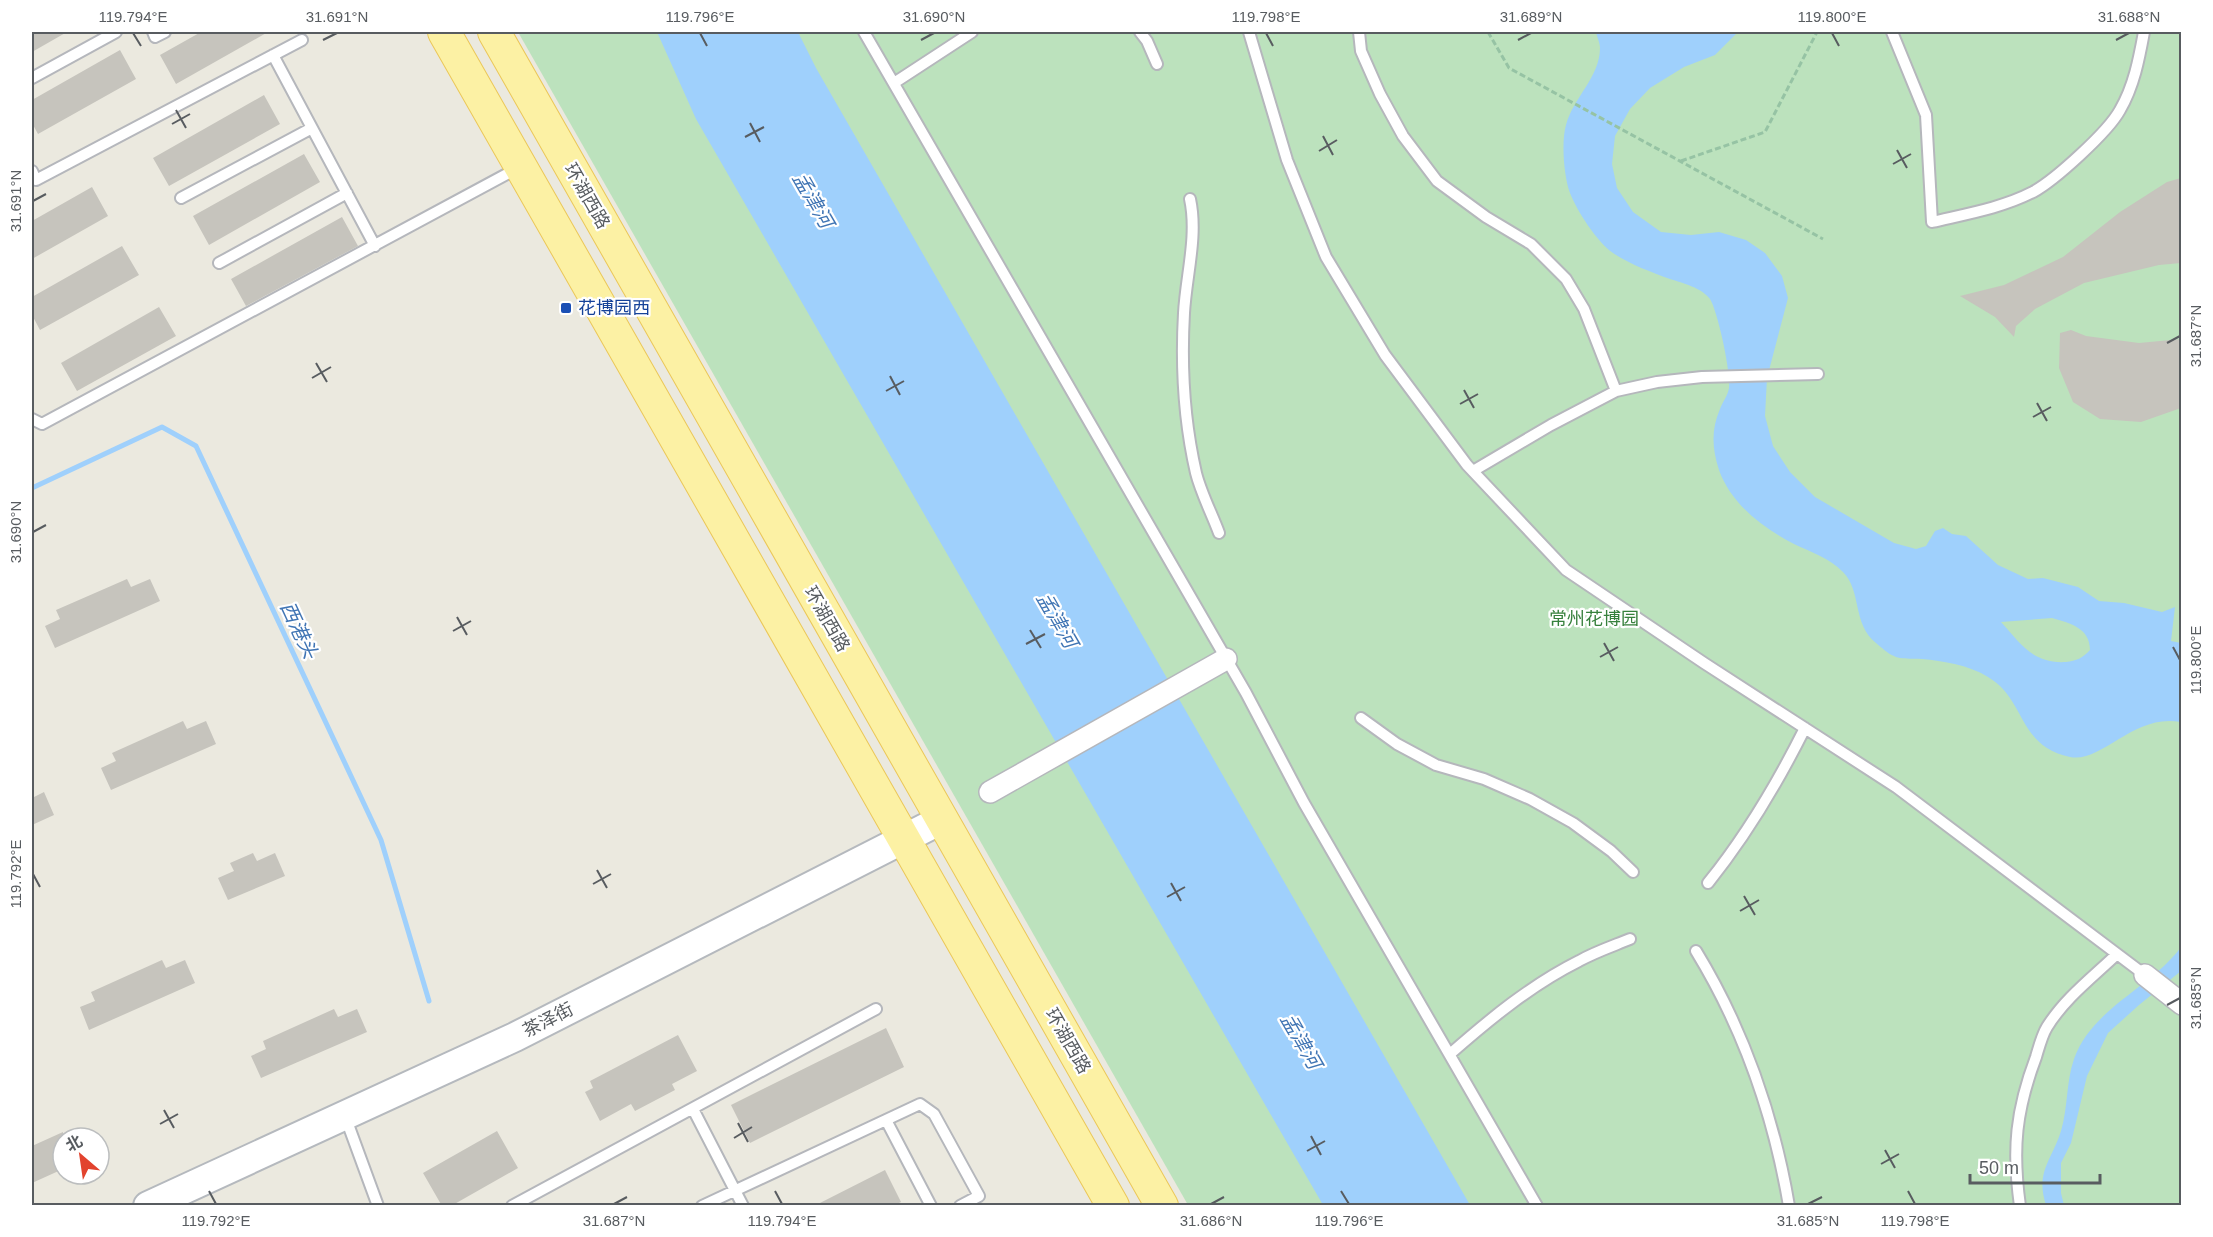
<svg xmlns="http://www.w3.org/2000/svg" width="2213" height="1237" font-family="Helvetica,'Noto Sans SC',sans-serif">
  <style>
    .green { fill: #bce2bd }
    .water { fill: #9fd0fc; fill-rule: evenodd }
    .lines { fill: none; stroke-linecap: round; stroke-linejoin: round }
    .stream { stroke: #9fd0fc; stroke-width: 5 }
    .building { fill: #c6c4bd }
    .lane-casing { stroke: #b5b7bc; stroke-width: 14 }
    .street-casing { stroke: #b5b7bc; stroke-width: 24 }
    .secondary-casing { stroke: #b5b9be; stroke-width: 32 }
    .primary-casing { stroke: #ebc758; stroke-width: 34 }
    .path { stroke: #96c3a4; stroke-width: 3; stroke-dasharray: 6 3; stroke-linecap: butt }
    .lane { stroke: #fff; stroke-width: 10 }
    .street { stroke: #fff; stroke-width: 21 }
    .secondary { stroke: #fff; stroke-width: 28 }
    .primary { stroke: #fcf1a4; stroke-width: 32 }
    .ticks { fill: none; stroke: #585c60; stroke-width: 2 }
    .transit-dot { fill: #1a4fb4; stroke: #fff; stroke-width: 2 }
    .labels { text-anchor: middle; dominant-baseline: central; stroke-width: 4.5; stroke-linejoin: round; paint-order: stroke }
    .street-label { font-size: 18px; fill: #585c60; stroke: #fff }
    .transit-label { font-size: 18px; fill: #164399; stroke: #fff; text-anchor: start }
    .park-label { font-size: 18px; fill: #37813d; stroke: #fff }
    .water-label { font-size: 20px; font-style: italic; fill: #4075b4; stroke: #fff }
    .neatline { fill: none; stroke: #585c60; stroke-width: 2 }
    .ticks-label { font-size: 15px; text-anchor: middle; fill: #585c60 }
  </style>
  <rect width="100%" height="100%" fill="#ebe9df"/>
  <path class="green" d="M518 32H2181V1205H1188Z"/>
  <path class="water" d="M657 32H798L816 68 1470 1205H1323L696 119Z
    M1596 32H1738L1715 55 1684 67 1650 88 1630 109 1615 136 1612 164 1617 188 1633 212 1661 232 1691 235 1719 232 1746 240 1765 253 1782 276 1788 298 1767 378 1765 416 1773 446 1790 472 1815 497 1894 543 1916 549 1926 546 1935 531 1943 528 1952 534 1966 536 1998 565 2028 579 2043 578 2078 587 2099 601 2124 603 2162 612 2175 607 2171 641 2181 643V722C2133 713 2103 763 2070 757 2018 747 2026 699 1988 677 1969 665 1943 661 1922 659 1913 658 1901 660 1894 656 1888 654 1881 647 1876 643 1852 624 1862 591 1843 572 1829 558 1811 552 1794 544 1763 528 1731 504 1719 470 1712 448 1711 430 1720 409 1722 403 1728 395 1729 388 1731 373 1718 312 1710 299 1702 288 1683 283 1670 279 1651 272 1629 264 1613 253 1597 242 1577 211 1570 193 1564 177 1561 142 1566 125 1573 98 1600 77 1600 48 1600 43 1597 37 1596 32ZM2052 618C2070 623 2090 628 2090 650 2083 658 2076 661 2066 662 2033 664 2021 644 2001 622Z
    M2181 947V971L2139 1005 2108 1033 2087 1076 2071 1143 2061 1163V1193L2064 1205H2046C2035 1172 2052 1160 2061 1131 2068 1108 2066 1082 2074 1059 2092 1008 2151 988 2181 947Z"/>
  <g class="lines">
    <path class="stream" d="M32 488 162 427 196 446 381 840 429 1001"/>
  </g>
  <path class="building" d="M32 32H67L32 52Z
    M201 32H268L176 84 160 55Z
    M120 50 136 79 38 134 32 123V100Z
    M264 95 280 124 169 186 153 158Z
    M304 154 320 182 209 245 193 216Z
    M2181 178V263L2159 265 2084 283 2035 309 2016 326 2014 337 1995 317 1960 296 2004 285 2063 257 2120 212 2167 182Z
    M92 187 108 216 32 259V221Z
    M342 217 358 246 246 306 231 279Z
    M122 246 139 275 40 330 32 315V297Z
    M159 307 176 336 77 391 61 363Z
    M2071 330 2086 336 2139 343 2181 339V408L2141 422 2100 419 2073 402 2059 368 2060 333Z
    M127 579 131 587 150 579 160 601 55 648 45 626 60 619 56 610Z
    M183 721 187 729 206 721 216 744 111 790 101 768 116 761 112 753Z
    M44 792 54 815 32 825V798Z
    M253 853 257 861 275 853 285 876 228 900 218 878 234 871 230 863Z
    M162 960 166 968 185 960 195 983 89 1030 80 1007 95 1001 91 992Z
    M334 1009 338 1017 357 1009 367 1032 261 1078 251 1056 266 1049 263 1041Z
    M886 1028 904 1067 750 1143 731 1105Z
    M678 1035 697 1071 672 1084 675 1090 635 1111 631 1104 600 1121 585 1092 593 1088 590 1081Z
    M497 1131 518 1168 451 1206H442L423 1173Z
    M63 1132V1169L32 1183V1146Z
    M885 1170 901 1202 893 1206H814Z"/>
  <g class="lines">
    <g class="lane-casing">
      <path id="lane" d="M153 32 155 37 165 32
        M864 32 1246 693 1304 803 1537 1206
        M1140 32 1147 41 1157 64
        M1249 32 1287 160 1326 257 1385 355 1467 465 1566 570 1704 663 1896 787 2145 975
        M1359 32 1361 51 1380 94 1403 136 1437 181 1486 217 1531 244 1566 279 1584 309 1616 391
        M1892 32 1926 115 1932 222C1966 214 2002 208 2033 192 2055 180 2108 132 2120 110 2134 86 2139 59 2144 32
        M273 55 375 246
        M32 78 116 32
        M894 83 972 32
        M32 171 36 180 302 40
        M181 198 312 128
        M1190 199C1198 236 1186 276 1184 313 1181 366 1184 421 1196 473 1201 493 1212 514 1219 533
        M219 263 347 193
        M32 419 42 424 518 168
        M1473 471 1551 425 1616 391 1657 382 1702 377 1818 374
        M1361 718 1397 744 1436 765 1484 779 1530 799 1573 823 1611 851 1633 872
        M1708 883C1746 836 1778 782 1805 728
        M1696 951C1743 1028 1774 1117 1789 1206
        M1450 1054C1490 1019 1531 985 1579 961 1595 952 1613 946 1630 939
        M693 1109 743 1206
        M345 1116 378 1206
        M886 1120 931 1206
        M512 1206 876 1009
        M702 1206 920 1104 934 1114 979 1196 960 1206
        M2020 1206C2012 1149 2016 1110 2036 1057 2039 1047 2042 1035 2047 1027 2065 998 2093 977 2117 954"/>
    </g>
    <g class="street-casing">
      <path id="street" d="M990 792 1226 659
        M2145 975 2182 1004"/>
    </g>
    <g class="secondary-casing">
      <path id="secondary" d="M148 1206 515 1037 941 820"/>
    </g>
    <g class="primary-casing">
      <path id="primary" d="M444 32 1113 1206
        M494 32 1162 1206"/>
    </g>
    <path class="path" d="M1488 32 1509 68 1823 239
      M1681 161 1765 132 1817 32"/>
    <use href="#lane" class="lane"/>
    <use href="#street" class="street"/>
    <use href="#secondary" class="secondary"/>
    <use href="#primary" class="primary"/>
  </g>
  <path class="ticks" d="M133 33 141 46M700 33 707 46M1266 33 1273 46M1832 33 1839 46M323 40 337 33M921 40 934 33M1518 40 1531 33M2116 40 2129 33M176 110 186 128M750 123 760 142M172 124 190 114M1323 136 1333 155M745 137 764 127M1897 150 1907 168M1319 151 1337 140M1893 164 1911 154M33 201 46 194M2167 343 2180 336M316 363 327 382M890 376 900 395M312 378 331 367M1464 390 1474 408M886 391 904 381M2037 403 2047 421M1460 404 1478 394M2033 417 2051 407M33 532 46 525M457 617 467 635M1030 630 1041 648M453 631 471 621M1604 643 1614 661M1026 644 1045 634M2173 647 2180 660M1600 657 1618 647M597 870 607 888M33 874 40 887M1171 883 1181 901M593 884 611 874M1744 896 1755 915M1167 897 1185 887M1740 911 1759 900M2167 1005 2180 998M164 1110 174 1128M738 1123 748 1142M160 1124 178 1114M1311 1136 1321 1155M734 1138 752 1127M1885 1150 1895 1168M1307 1151 1325 1141M1881 1164 1899 1154M209 1191 216 1204M775 1191 782 1204M1341 1191 1349 1204M1908 1191 1915 1204M614 1204 627 1197M1211 1204 1224 1197M1808 1204 1822 1197"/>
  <rect class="transit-dot" x="560" y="302" width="12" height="12" rx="3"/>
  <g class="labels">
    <g class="street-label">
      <text transform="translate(587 196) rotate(60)">环湖西路</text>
      <text transform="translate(827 619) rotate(60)">环湖西路</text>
      <text transform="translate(548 1020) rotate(-27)">茶泽街</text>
      <text transform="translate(1068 1041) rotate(60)">环湖西路</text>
    </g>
    <g class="transit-label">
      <text x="578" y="308">花博园西</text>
    </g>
    <g class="park-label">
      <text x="1594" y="619">常州花博园</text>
    </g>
    <g class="water-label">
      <text transform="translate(813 200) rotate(60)">孟津河</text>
      <text transform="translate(1057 620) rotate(60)">孟津河</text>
      <text transform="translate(299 630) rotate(65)">西港头</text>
      <text transform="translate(1301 1041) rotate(60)">孟津河</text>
    </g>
  </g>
  <rect width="2213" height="1237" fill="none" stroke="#ffffff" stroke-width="66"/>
  <g transform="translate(81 1156) rotate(331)"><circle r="28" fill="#ffffff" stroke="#bcbebf" stroke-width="1.5"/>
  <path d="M0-4.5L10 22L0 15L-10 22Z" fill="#e2432e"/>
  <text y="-9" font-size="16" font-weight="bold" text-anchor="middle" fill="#585c60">北</text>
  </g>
  <path d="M1970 1174v9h130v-9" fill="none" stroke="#585c60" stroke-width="3"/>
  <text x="1979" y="1174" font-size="18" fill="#585c60" stroke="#ffffff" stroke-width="4.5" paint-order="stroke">50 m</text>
  <rect x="33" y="33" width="2147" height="1171" class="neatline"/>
  <g class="ticks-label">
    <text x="133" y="22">119.794°E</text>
    <text x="337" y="22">31.691°N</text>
    <text x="700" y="22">119.796°E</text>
    <text x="934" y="22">31.690°N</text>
    <text x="1266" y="22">119.798°E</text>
    <text x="1531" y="22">31.689°N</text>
    <text x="1832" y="22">119.800°E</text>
    <text x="2129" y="22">31.688°N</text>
    <text transform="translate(16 201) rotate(-90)" y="5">31.691°N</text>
    <text transform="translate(2196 336) rotate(-90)" y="5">31.687°N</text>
    <text transform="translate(16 532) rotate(-90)" y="5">31.690°N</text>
    <text transform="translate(2196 660) rotate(-90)" y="5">119.800°E</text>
    <text transform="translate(16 874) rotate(-90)" y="5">119.792°E</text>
    <text transform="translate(2196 998) rotate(-90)" y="5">31.685°N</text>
    <text x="216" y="1226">119.792°E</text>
    <text x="614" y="1226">31.687°N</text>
    <text x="782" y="1226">119.794°E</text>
    <text x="1211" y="1226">31.686°N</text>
    <text x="1349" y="1226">119.796°E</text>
    <text x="1808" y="1226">31.685°N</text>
    <text x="1915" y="1226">119.798°E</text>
  </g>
</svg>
